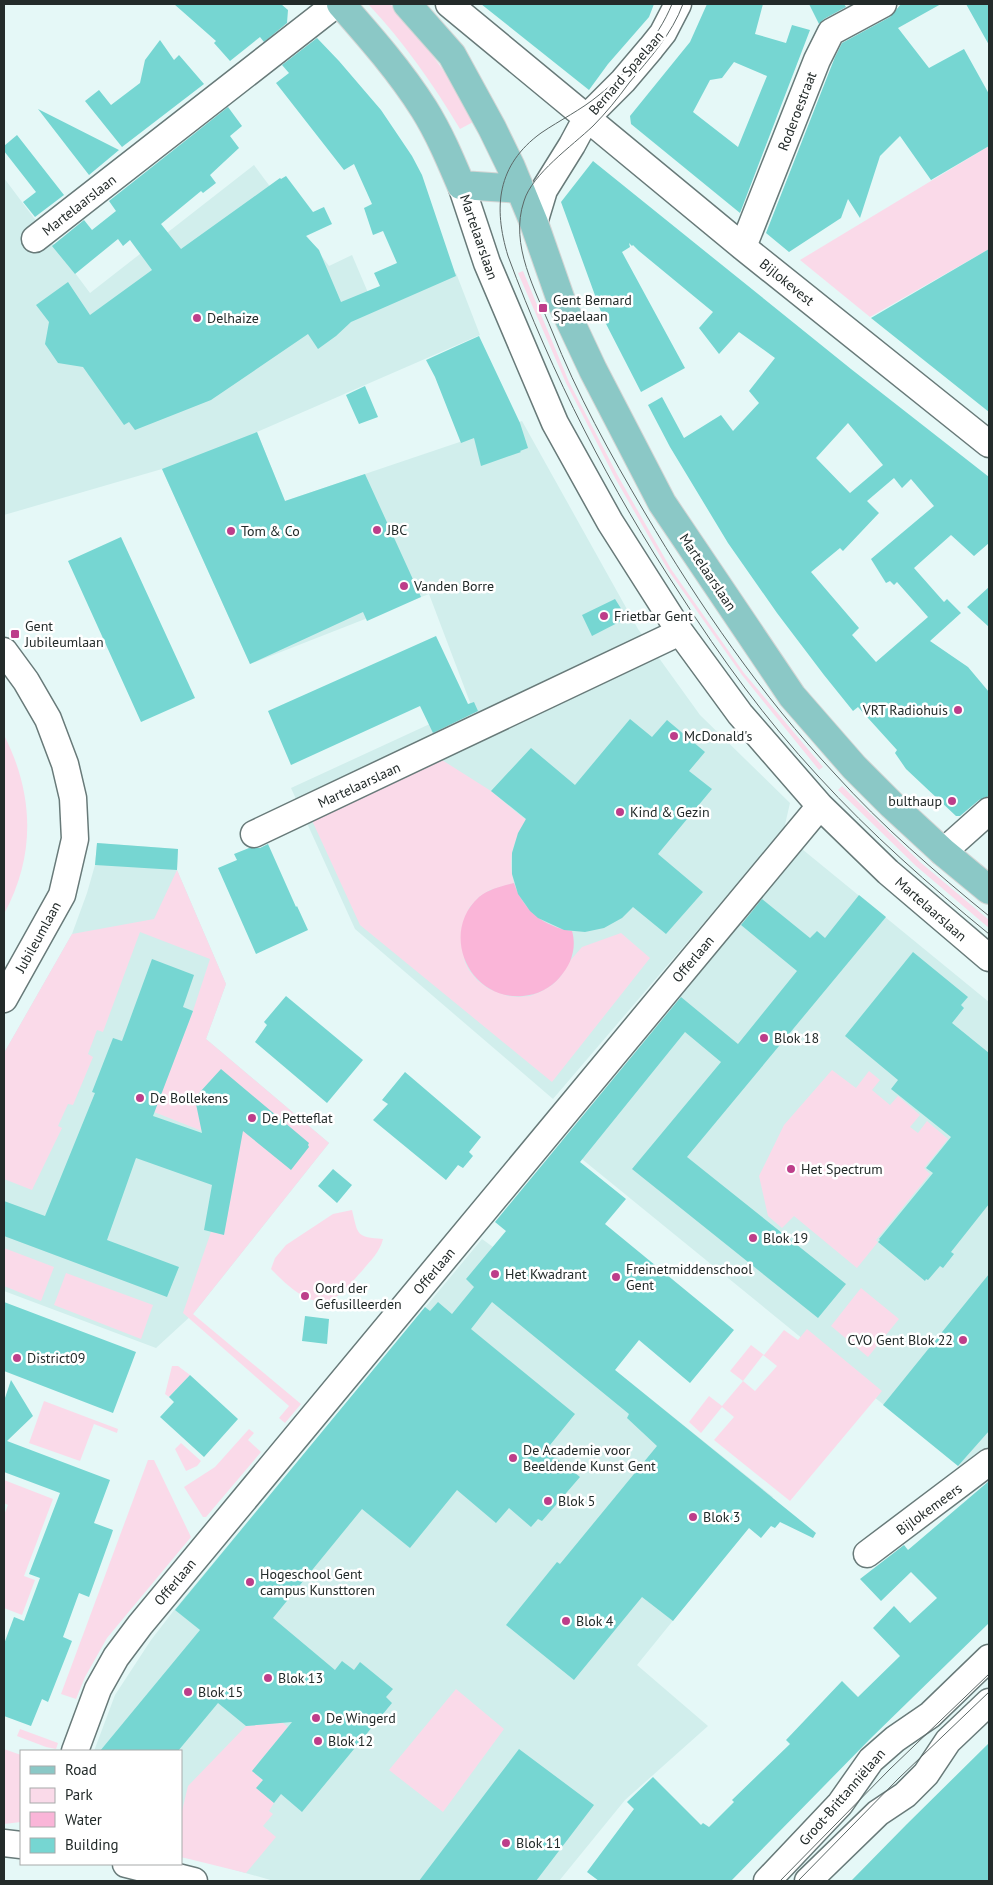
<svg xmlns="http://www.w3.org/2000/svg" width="993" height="1885" font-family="'PT Sans',sans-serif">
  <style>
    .built { fill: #d1eeec }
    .green { fill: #fadae9; fill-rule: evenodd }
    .water { fill: #fab5d8 }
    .building { fill: #76d6d2; fill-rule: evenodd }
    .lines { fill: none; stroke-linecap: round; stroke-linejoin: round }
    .minor-casing { stroke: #687a79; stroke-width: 29 }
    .major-casing { stroke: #d3d5d4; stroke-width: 30 }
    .minor { stroke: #fff; stroke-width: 26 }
    .major { stroke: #8bc8c6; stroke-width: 28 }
    .tram { stroke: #5c6766; stroke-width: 1 }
    .poi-dot { fill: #bd3e8a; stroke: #fff; stroke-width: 2 }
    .labels { text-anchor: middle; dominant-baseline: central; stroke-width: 5; stroke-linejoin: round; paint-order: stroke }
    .street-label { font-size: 14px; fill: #232b2a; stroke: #fff }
    .poi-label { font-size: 14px; fill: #232b2a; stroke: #fff; text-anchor: start }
  </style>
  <rect width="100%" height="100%" fill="#e5f8f7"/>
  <path class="built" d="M254 165 329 266 352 255 375 309 456 273 480 335 257 432 285 501 522 421 638 629 700 715 790 803 784 829 553 1099 355 929 291 788 471 705 429 594 250 664 162 469 4 515V178L90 293Z
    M97 843 178 849 177 870 226 984 206 1039 329 1143 193 1314 156 1348 4 1291V1053L72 934 87 893 95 865Z
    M802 849 989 1002V1478L981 1484 561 1142Z
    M482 1239 493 1247 615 1370 773 1497 637 1665 708 1726 625 1800 559 1881H274L203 1861 181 1857V1751H94L115 1695 151 1640 175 1609Z"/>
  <path class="green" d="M368 4H390C423 40 451 78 475 121L460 129C433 84 404 42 368 4Z
    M989 146V249L870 317 800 260Z
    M523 271 569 382 618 476 671 569 744 673 823 767 819 770 742 675 668 570 615 478 566 383 518 273Z
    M4 735C34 794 36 855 4 914Z
    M442 760 491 791 527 821C513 840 507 859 514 883L490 890 479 897 469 908 461 940 465 962 469 970 477 980 489 989 508 996 518 997 530 996 542 991 552 985 561 976 569 962 582 947 621 933 650 958 552 1082 360 925 310 816Z
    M842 786 920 862 989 920V928L916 866 838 790Z
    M177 870 226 984 206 1039 329 1143 193 1314 301 1404 285 1423 279 1418 289 1406 183 1313 211 1232 224 1234 238 1158 212 1135 154 1112 193 1011 210 959 140 932 103 1032 97 1030 88 1054 93 1057 73 1105 68 1104 58 1126 62 1128 32 1190 4 1179V1053L72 934 154 919Z
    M832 1070 856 1088 869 1071 880 1080 872 1090 890 1105 898 1096 920 1115 910 1127 918 1133 927 1121 948 1139 924 1168 930 1174 876 1240 878 1242 857 1268 794 1216 782 1228 768 1216 759 1176 784 1125Z
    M352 1210C358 1235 356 1237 383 1239 380 1252 370 1261 362 1271 353 1280 345 1292 334 1298 311 1311 285 1283 271 1269L275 1258 286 1245 333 1214Z
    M4 1248 54 1267 41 1301 4 1286Z
    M66 1273 153 1305 141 1339 54 1305Z
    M861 1288 899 1319 868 1357 831 1326Z
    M807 1329 882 1391 790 1501 714 1440 734 1417 722 1407 701 1433 689 1422 709 1396 722 1406 743 1381 730 1371 751 1345 764 1355 784 1330 798 1340ZM763 1355 777 1366 755 1391 743 1381Z
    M172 1366H178L190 1375 169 1397 165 1394Z
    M44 1401 118 1429 117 1433 94 1424 80 1461 29 1443Z
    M249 1429 254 1433 248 1440 261 1452 206 1517H203L184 1487 215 1467Z
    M181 1443 201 1461 197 1466 186 1471 175 1449Z
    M148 1460H154L191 1537 107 1638 85 1677 76 1699 61 1694Z
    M4 1480 53 1499 24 1576 35 1580 22 1615 4 1608V1515L8 1505 4 1503Z
    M456 1689 504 1729 443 1812 389 1770Z
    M283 1723 288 1727 252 1771 263 1780 257 1788 274 1803 269 1811 273 1814 263 1826 276 1837 246 1873 181 1857V1815L188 1786 246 1726Z
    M20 1729 58 1743 56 1749 46 1747 17 1736Z
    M4 1749 21 1755V1822L4 1824Z"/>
  <path class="water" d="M514 883C523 910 544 927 572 931 577 948 571 965 560 977 551 988 537 995 523 996 469 1001 439 933 479 897 489 889 502 886 514 883Z"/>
  <path class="building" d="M174 4H281L288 10 287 23 264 42 260 37 230 61 214 43 216 41Z
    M481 4H654L649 17 608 64 589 90Z
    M707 4H763L755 34 786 43 792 25 810 30 740 213 631 124 630 116 690 42ZM734 62 767 76 738 147 693 112 710 80 722 78Z
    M809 4H844L846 7 824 19 819 24Z
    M901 4H941L898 28 929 68 964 49 989 94V146L931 180 900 136 880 156 860 218 848 199 841 218 789 252 766 233 835 57 842 43 890 17Z
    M966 4H989V45Z
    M317 38 339 61 381 110 412 156 422 175 456 276 351 322 336 336 318 349 308 334 211 400 135 430 129 422 124 425 83 367 58 363 45 344 49 322 36 305 68 282 90 315 152 270 130 240 123 246 118 239 75 274 52 246 84 220 92 230 116 211 109 201 228 107 242 126 230 136 239 148 210 175 216 183 203 193 201 191 161 224 181 249 280 178 281 179 286 176 313 212 324 207 332 224 306 236 319 250 341 302 380 286 374 273 397 263 383 231 373 235 364 208 372 204 354 164 344 170 276 83 289 73 282 65Z
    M160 40 174 60 179 55 204 84 122 147 85 101 99 90 111 105 140 83 145 60Z
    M38 109 119 150 89 175Z
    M17 135 64 195 35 217 23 202 36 192 4 151V146Z
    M593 161 851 369 989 477V543L974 556 951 535 914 568 944 602 947 599 961 613 930 641 968 667 989 692V796L979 800 960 816H956L906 769 895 753 897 750 858 707 853 711 824 675 777 613 728 543 670 447 648 405 662 397 684 438 721 415 733 431 759 403 749 391 775 358 739 332 719 354 699 328 713 312 639 251 633 245 632 246 629 243 630 247 622 252 685 368 641 392 604 320 561 202ZM848 423 883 465 850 493 816 458ZM894 478 902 488 911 479 934 506 871 559 886 583 890 581 894 585 897 582 928 617 876 662 852 635 859 628 811 572 840 548 843 551 879 513 867 501Z
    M989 249V412L871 318Z
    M479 336 520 423 528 448 520 451 521 452 481 466 474 438 461 443 435 377 426 360Z
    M365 386 378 417 359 424 346 395Z
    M257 432 285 501 365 474 421 597 367 621 363 612 250 664 162 469Z
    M121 537 195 698 141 722 68 561Z
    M989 587V627L967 607Z
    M615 599 627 618 592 636 582 615Z
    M436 636 468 704 474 702 478 711 433 733 420 706 291 765 268 711Z
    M630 719 652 737 667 720 705 752 689 771 712 789 658 854 703 892 666 934 633 907 622 918 604 928 585 932 564 930 538 918 530 911 518 894 512 874V853L518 833 526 819 491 791 531 748 575 785Z
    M97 843 178 849 177 870 95 865Z
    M268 844 296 907 297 906 308 930 256 954 218 868 237 860 234 854 249 848H260Z
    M859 895 886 917 687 1157 846 1284 818 1318 632 1169 721 1062 685 1032 580 1162 626 1199 605 1224 734 1330 690 1383 639 1340 615 1370 816 1533 813 1538 780 1522 775 1528 771 1526 761 1538 749 1528 673 1621 642 1597 574 1680 506 1625 557 1562 560 1564 657 1446 627 1418 629 1414 492 1302 471 1329 575 1414 546 1450 580 1477 542 1521 538 1519 531 1527 509 1508 496 1523 457 1490 410 1548 362 1509 273 1618 335 1670 342 1661 354 1670 360 1662 393 1689 386 1697 392 1703 302 1812 281 1794 274 1803 256 1788 263 1780 252 1771 292 1722 246 1726 218 1703 178 1751H100L200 1630 175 1610 425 1307 430 1311 438 1302 452 1314 474 1287 466 1279 506 1231 495 1222 681 997 738 1044 797 971 741 925 762 899 810 938 817 931 825 938Z
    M913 952 968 997 961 1005 964 1008 952 1023 989 1053V1204L951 1252 954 1254 943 1268 940 1266 928 1280 926 1279 925 1281 878 1242 880 1240 879 1239 933 1173 926 1168 951 1137 891 1089 898 1080 845 1036Z
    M152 959 194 975 183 1007 193 1011 153 1116 202 1133 196 1104V1098L200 1092 221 1069 309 1143 308 1145 309 1147 291 1170 243 1131 224 1235 204 1230 212 1185 136 1158 107 1240 179 1267 167 1297 4 1236V1201L45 1216 95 1093 92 1092 113 1038 122 1041Z
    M286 996 363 1060 327 1103 255 1042 267 1025 264 1022Z
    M405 1072 481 1137 469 1152 473 1156 463 1168 458 1165 446 1180 373 1120 388 1104 382 1100Z
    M333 1169 352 1185 337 1203 318 1186Z
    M989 1274V1431L958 1466 883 1405Z
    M4 1302 136 1352 113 1413 4 1371Z
    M305 1316 329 1319 327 1344 302 1341Z
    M190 1375 238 1419 204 1457 160 1417 174 1402 169 1397Z
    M11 1380 33 1416 7 1441 110 1480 94 1523 113 1530 111 1536 89 1597 79 1593 63 1637 72 1641 70 1646 48 1702 42 1699 31 1726 4 1716V1644L14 1617 24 1621 40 1578 29 1574 60 1493 4 1472V1401Z
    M989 1481V1623L870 1739 731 1881H599L587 1872 634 1809 627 1802 653 1777 701 1825 703 1823 709 1827 734 1802 732 1800 790 1744 786 1740 842 1681 858 1697 900 1656 873 1628 894 1606 910 1623 937 1598 911 1572 881 1601 860 1579 904 1545 908 1550Z
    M989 1743V1881H851L906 1825Z
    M519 1749 594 1805 536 1881H419Z"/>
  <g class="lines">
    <g class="minor-casing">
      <path id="minor" d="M449 4 743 247 989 444
        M461 185 487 263 555 423 610 522 680 632 740 714 820 806 888 872 989 958
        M534 223 544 190 572 145 587 117 623 81 651 48 663 33 678 4
        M35 239 336 4
        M743 247 817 60 831 32 883 4
        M4 651 26 681 48 719 65 764 73 798 75 839 62 895 4 999
        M254 834 680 632
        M943 852 989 811
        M867 1554 989 1462
        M75 1751 98 1689 116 1657 140 1625 820 806
        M4 1843 21 1845
        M126 1864 194 1881
        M767 1881 840 1804 871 1760 895 1739 930 1715 989 1658
        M808 1881 878 1813 905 1795 926 1774 948 1741 989 1702"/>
    </g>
    <g class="major-casing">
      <path id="major" d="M341 4C370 37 400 71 424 109 439 133 450 159 461 185L520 189
        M407 4 452 55 492 128 511 167 534 223 563 306 593 370 662 503 792 696 854 767 892 805 943 852 989 890"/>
    </g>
    <use href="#minor" class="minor"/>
    <use href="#major" class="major"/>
    <path class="tram" d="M672 4C658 39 628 72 599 95 581 110 560 120 541 133 497 165 493 207 508 256 552 375 610 488 680 594 721 658 766 720 818 776 871 834 929 885 989 934
      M683 4C672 34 650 58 629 83 618 98 606 113 593 126 572 146 532 174 524 201 509 245 536 291 552 331 577 394 610 454 645 513 700 606 761 695 835 774 882 826 935 872 989 916
      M780 1881 890 1769 989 1674
      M798 1881 899 1778 989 1692"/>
  </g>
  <g class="poi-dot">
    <rect x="538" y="303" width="10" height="10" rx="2.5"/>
    <circle cx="197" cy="318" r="5"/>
    <circle cx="377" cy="530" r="5"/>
    <circle cx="231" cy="531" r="5"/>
    <circle cx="404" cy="586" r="5"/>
    <circle cx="604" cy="616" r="5"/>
    <rect x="10" y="629" width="10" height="10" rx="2.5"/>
    <circle cx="958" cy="710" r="5"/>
    <circle cx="674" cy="736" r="5"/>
    <circle cx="952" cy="801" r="5"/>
    <circle cx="620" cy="812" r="5"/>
    <circle cx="764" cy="1038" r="5"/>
    <circle cx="140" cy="1098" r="5"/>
    <circle cx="252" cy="1118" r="5"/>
    <circle cx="791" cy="1169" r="5"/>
    <circle cx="753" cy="1238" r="5"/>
    <circle cx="495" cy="1274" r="5"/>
    <circle cx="616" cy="1277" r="5"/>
    <circle cx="305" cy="1296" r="5"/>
    <circle cx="963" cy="1340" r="5"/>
    <circle cx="17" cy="1358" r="5"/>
    <circle cx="513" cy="1458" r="5"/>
    <circle cx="548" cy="1501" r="5"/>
    <circle cx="693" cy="1517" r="5"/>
    <circle cx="250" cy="1582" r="5"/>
    <circle cx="566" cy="1621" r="5"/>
    <circle cx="268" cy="1678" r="5"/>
    <circle cx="188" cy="1692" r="5"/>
    <circle cx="316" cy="1718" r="5"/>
    <circle cx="318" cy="1741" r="5"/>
    <circle cx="506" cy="1843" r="5"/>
  </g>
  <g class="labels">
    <g class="street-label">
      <text transform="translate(626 73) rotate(-49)">Bernard Spaelaan</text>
      <text transform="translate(797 111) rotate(-69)">Roderoestraat</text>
      <text transform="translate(79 205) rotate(-38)">Martelaarslaan</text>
      <text transform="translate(479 237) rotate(71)">Martelaarslaan</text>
      <text transform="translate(787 282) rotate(39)">Bijlokevest</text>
      <text transform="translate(708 572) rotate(56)">Martelaarslaan</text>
      <text transform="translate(359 785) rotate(-25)">Martelaarslaan</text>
      <text transform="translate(931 909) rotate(41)">Martelaarslaan</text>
      <text transform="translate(38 937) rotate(-61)">Jubileumlaan</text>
      <text transform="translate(693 959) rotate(-50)">Offerlaan</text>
      <text transform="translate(434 1271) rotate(-50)">Offerlaan</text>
      <text transform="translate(929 1509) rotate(-36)">Bijlokemeers</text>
      <text transform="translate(175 1582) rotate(-50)">Offerlaan</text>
      <text transform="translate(842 1797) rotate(-49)">Groot-Brittanniëlaan</text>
    </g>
    <g class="poi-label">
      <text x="553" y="300">Gent Bernard<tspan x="553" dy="16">Spaelaan</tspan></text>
      <text x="207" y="318">Delhaize</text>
      <text x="387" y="530">JBC</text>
      <text x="241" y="531">Tom &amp; Co</text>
      <text x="414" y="586">Vanden Borre</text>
      <text x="614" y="616">Frietbar Gent</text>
      <text x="25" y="626">Gent<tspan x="25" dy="16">Jubileumlaan</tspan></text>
      <text x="948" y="710" text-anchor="end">VRT Radiohuis</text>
      <text x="684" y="736">McDonald's</text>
      <text x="942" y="801" text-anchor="end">bulthaup</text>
      <text x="630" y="812">Kind &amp; Gezin</text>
      <text x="774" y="1038">Blok 18</text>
      <text x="150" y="1098">De Bollekens</text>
      <text x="262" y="1118">De Petteflat</text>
      <text x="801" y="1169">Het Spectrum</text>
      <text x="763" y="1238">Blok 19</text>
      <text x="626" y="1269">Freinetmiddenschool<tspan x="626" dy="16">Gent</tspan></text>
      <text x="505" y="1274">Het Kwadrant</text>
      <text x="315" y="1288">Oord der<tspan x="315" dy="16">Gefusilleerden</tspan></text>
      <text x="953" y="1340" text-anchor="end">CVO Gent Blok 22</text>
      <text x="27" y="1358">District09</text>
      <text x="523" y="1450">De Academie voor<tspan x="523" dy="16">Beeldende Kunst Gent</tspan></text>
      <text x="558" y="1501">Blok 5</text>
      <text x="703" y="1517">Blok 3</text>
      <text x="260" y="1574">Hogeschool Gent<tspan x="260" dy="16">campus Kunsttoren</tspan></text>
      <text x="576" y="1621">Blok 4</text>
      <text x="278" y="1678">Blok 13</text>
      <text x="198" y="1692">Blok 15</text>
      <text x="326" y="1718">De Wingerd</text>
      <text x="328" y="1741">Blok 12</text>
      <text x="516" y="1843">Blok 11</text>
    </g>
  </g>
  <rect width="993" height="1885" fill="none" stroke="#232b2a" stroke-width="10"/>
  <rect x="20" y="1750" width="162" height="115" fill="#ffffff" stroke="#a7aaaa"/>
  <rect x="30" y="1766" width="25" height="8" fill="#8bc8c6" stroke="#a7aaaa"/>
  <text x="65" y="1775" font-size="15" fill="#232b2a">Road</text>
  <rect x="30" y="1788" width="25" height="15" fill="#fadae9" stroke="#a7aaaa"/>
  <text x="65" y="1800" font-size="15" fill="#232b2a">Park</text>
  <rect x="30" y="1812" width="25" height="15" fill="#fab5d8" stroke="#a7aaaa"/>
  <text x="65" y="1825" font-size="15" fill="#232b2a">Water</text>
  <rect x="30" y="1838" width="25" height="15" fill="#76d6d2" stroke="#a7aaaa"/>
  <text x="65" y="1850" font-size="15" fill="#232b2a">Building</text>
</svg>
